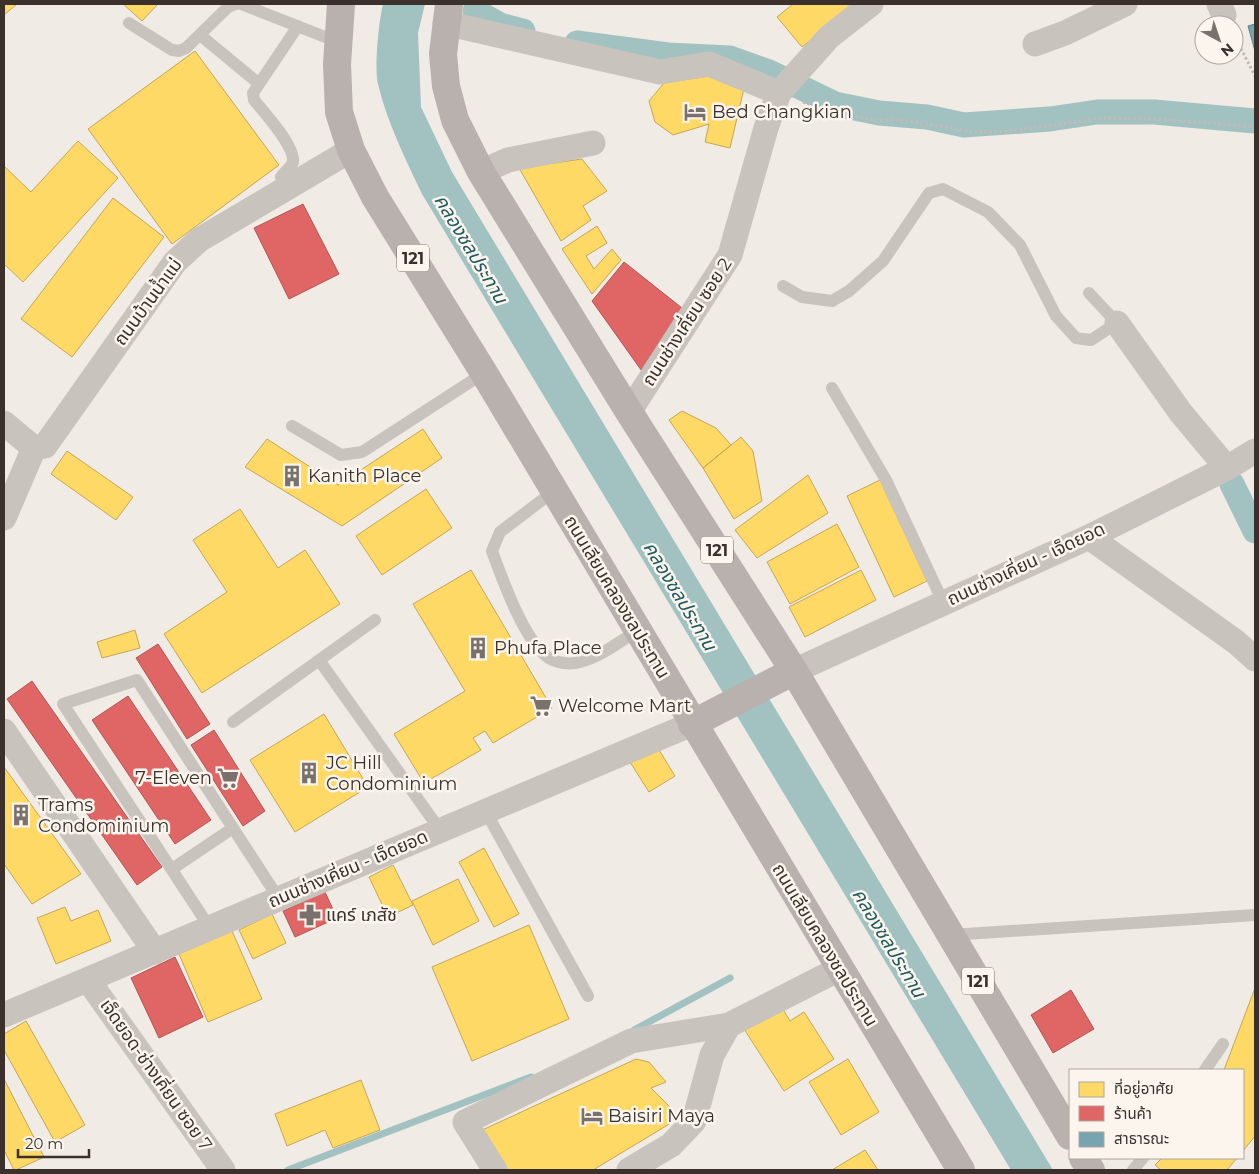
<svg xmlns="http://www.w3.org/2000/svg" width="1259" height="1174" font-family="Montserrat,'Noto Sans Thai',sans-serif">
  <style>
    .water { fill: #a1c2c1 }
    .homes { fill: #ffd966; stroke: #c4a654 }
    .shops { fill: #e06666; stroke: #ae5654 }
    .public { fill: #76a5af; stroke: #648287 }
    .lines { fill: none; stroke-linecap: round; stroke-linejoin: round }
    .stream { stroke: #a1c2c1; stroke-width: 7 }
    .canal { stroke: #a1c2c1; stroke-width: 25 }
    .path { stroke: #c2bbb6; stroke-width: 3; stroke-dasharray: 2.5 2.5; stroke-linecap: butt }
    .service { stroke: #c9c3be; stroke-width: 12 }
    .minor { stroke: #c9c3be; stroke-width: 25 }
    .primary { stroke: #b8b1ad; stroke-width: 28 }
    .labels { text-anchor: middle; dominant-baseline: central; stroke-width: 5; stroke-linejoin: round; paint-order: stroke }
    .shield { fill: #fbf5ee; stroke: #756b66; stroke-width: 1 }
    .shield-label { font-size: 16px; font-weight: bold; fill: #3b302b }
    .poi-label { font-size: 18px; fill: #3b302b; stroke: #fbf5ee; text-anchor: start }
    .street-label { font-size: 18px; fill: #3b302b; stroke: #fbf5ee }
    .water-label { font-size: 19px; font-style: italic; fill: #1f5a5e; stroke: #fbf5ee }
  </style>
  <rect width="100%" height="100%" fill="#f0ebe5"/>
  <path class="water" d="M383 4H425L418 33 421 107 452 172 1053 1170H1011L422 194C405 158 387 122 378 84 374 69 379 19 383 4Z"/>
  <path class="homes" d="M4 4H17L4 15Z
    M123 4H158L142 21Z
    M793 4H855L802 47 777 17Z
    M195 51 279 165 172 244 88 129Z
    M722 74 745 84 730 148 705 142 709 124 673 135 655 122 649 101 664 83Z
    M78 141 118 178 23 282 4 264V166L31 192Z
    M582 159 607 191 583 206 591 220 561 241 519 168Z
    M113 198 164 237 72 357 21 319Z
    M597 226 607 243 586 256 594 269 612 249 621 260 592 294 562 249Z
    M682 411 716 428 731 445 703 468 669 420Z
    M423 429 442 458 342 526 245 467 267 439 338 485Z
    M741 437 753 451 762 501 734 519 703 468Z
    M67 451 133 497 116 520 51 474Z
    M808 475 828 513 757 558 735 530Z
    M880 480 927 581 894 597 847 496Z
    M426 489 452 528 382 575 356 536Z
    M240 509 278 568 305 550 340 604 202 693 164 634 227 592 193 540Z
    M837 524 859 567 790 604 767 562Z
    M471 570 552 708 493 743 485 731 473 738 481 750 424 783 394 734 465 691 413 604Z
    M861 570 876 600 805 637 789 607Z
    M135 630 140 648 102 658 97 642Z
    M324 714 368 787 295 832 250 760Z
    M656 745 675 776 649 792 630 762Z
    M4 767 81 874 32 904 4 864Z
    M484 848 519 914 494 927 459 862Z
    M393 865 413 905 388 917 369 877Z
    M458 879 479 921 433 945 412 901Z
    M65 907 71 921 98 910 111 941 56 964 37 918Z
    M272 914 286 943 253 959 239 930Z
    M529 925 569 1019 472 1061 432 967Z
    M232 931 262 999 208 1022 179 954Z
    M1255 988V1136L1243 1151V1070H1224Z
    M781 1006 790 1021 804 1012 834 1059 784 1091 744 1029Z
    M26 1021 85 1125 55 1142 4 1050V1034Z
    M636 1059 649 1062 666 1082 651 1088 671 1108V1123L593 1170H502L478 1132Z
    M848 1059 879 1112 841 1135 809 1082Z
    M4 1079 44 1157 16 1170H14L4 1150Z
    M361 1080 380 1130 333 1148 325 1130 287 1146 275 1114Z
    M865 1150 878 1170H832Z
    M1162 1158H1237L1227 1170H1161L1155 1165Z"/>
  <path class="shops" d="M303 204 339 274 289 299 254 228Z
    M624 262 682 308 644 374 592 301Z
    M158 644 210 724 187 739 136 658Z
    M32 681 162 867 137 885 7 699Z
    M128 696 211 820 175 844 92 720Z
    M214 730 265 811 243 826 191 745Z
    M325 892 337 918 295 937 283 911Z
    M175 957 203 1017 159 1038 131 978Z
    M1071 990 1094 1029 1053 1053 1031 1015Z"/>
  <path class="public" d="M1255 24V51L1248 26Z"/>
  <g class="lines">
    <path class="stream" d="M634 1030 730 978
      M288 1170 531 1077"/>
    <path class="canal" d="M475 11 500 25 523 31
      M577 43 668 55 730 58 769 72 835 104 879 113 927 117 964 125 1050 119 1097 112H1154L1255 121
      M1232 484 1255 531"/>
    <path class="path" d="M1234 35 1255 76
      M803 102 835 113 874 120H903L975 132H1003L1103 118 1174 120 1255 127"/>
    <path class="service" d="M241 4 338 42
      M129 23 172 50 179 51 186 48 228 7 236 4
      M200 35 258 83
      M287 188 281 177C284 172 291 168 293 162 295 146 264 112 254 100L253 93 298 26
      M783 286 802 297 832 301 849 291 883 261 929 193 943 189 988 212 1020 245 1056 316 1076 338 1091 340 1117 323 1089 293
      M832 388 886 480 943 602
      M292 426 341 455 362 452 484 373
      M554 491 500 532 492 551C503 581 522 635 546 656 555 663 570 665 580 662 600 657 619 642 637 631
      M319 660 440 830
      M233 722 375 620
      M486 812 588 996
      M172 869 233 828
      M210 928 63 704 137 680 279 899
      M951 935 1255 915
      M1205 1070 1223 1044
      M1133 1170 1143 1158"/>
    <path class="minor" d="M1219 4 1224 15
      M445 23 660 72 709 64 779 93
      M1035 44 1065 33 1125 4
      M481 172 508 160 593 143
      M1117 323 1181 413 1227 468
      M629 412 730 255 766 128 779 93 829 37 871 4
      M4 423 34 448 45 446 175 262 199 240 351 150
      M4 518 34 448
      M1089 537 1236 642 1255 659
      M794 671 1089 537 1227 468 1255 451
      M4 731 155 952
      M88 980 223 1170
      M4 1015 692 724
      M495 1170 465 1122 631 1041 729 1025
      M629 1170 671 1145 694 1121 712 1055 729 1025 839 969"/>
    <path class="primary" d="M341 4 337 64 339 112 351 150 375 197 484 373 961 1170
      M449 4 443 54 446 86 455 120 481 172 629 412 794 671 1070 1136
      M692 724 794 671
      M1083 1158 1091 1170"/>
  </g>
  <defs>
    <g id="hotel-bare" transform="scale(1.725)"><path d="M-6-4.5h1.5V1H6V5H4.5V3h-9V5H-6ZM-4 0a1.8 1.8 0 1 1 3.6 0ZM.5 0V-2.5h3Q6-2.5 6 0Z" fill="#7a716c" stroke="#fbf5ee" stroke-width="2.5" paint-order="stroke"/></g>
    <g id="building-bare" transform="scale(1.725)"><path d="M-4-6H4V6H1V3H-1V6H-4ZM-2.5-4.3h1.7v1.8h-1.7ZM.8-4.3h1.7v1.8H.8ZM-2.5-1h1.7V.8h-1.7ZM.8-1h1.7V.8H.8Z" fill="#7a716c" stroke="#fbf5ee" stroke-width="2.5" paint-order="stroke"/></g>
    <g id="supermarket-bare" transform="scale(1.725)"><path d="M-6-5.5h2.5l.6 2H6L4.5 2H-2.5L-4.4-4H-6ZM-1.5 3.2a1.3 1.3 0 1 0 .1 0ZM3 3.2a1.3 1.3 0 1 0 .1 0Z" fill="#7a716c" stroke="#fbf5ee" stroke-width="2.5" paint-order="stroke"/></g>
    <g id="pharmacy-bare" transform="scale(1.725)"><path d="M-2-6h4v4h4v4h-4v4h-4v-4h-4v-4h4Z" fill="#7a716c" stroke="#fbf5ee" stroke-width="2.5" paint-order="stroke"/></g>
  </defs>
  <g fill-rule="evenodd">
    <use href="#hotel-bare" x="695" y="112"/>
    <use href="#building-bare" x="292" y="476"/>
    <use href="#building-bare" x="478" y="648"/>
    <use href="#supermarket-bare" x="541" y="706"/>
    <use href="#building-bare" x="309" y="773"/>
    <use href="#supermarket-bare" x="228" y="778"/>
    <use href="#building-bare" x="21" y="815"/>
    <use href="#pharmacy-bare" x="310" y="915"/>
    <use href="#hotel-bare" x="592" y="1116"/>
  </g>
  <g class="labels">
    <g class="shield">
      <rect x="397" y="244.5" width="32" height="27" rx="4"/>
      <rect x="701" y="536.5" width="32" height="27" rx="4"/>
      <rect x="962" y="967.5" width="32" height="27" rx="4"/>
    </g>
    <g class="shield-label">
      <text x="413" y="258">121</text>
      <text x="717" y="550">121</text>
      <text x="978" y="981">121</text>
    </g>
    <g class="poi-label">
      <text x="712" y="112">Bed Changkian</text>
      <text x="308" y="476">Kanith Place</text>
      <text x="494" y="648">Phufa Place</text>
      <text x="558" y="706">Welcome Mart</text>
      <text x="326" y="763">JC Hill<tspan x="326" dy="21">Condominium</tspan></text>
      <text x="212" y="778" text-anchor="end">7-Eleven</text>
      <text x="38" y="805">Trams<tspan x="38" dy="21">Condominium</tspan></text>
      <text x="326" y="915">แคร์ เภสัช</text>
      <text x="608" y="1116">Baisiri Maya</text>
    </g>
    <g class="street-label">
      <text transform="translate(148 302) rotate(-54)">ถนนบ้านน้ำแม่</text>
      <text transform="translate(687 322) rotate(-57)">ถนนช่างเคี่ยน ซอย 2</text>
      <text transform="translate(1026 564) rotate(-25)">ถนนช่างเคี่ยน - เจ็ดยอด</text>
      <text transform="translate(617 597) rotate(59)">ถนนเลียบคลองชลประทาน</text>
      <text transform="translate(348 869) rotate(-23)">ถนนช่างเคี่ยน - เจ็ดยอด</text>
      <text transform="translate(825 945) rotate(59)">ถนนเลียบคลองชลประทาน</text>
      <text transform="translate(156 1075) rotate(55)">เจ็ดยอด-ช่างเคี่ยน ซอย 7</text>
    </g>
    <g class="water-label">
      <text transform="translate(471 249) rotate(59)">คลองชลประทาน</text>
      <text transform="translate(680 596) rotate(59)">คลองชลประทาน</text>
      <text transform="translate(889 943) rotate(59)">คลองชลประทาน</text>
    </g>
  </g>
  <rect width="1259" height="1174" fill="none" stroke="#3b302b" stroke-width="10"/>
  <rect x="1069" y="1069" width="175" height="90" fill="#fbf5ee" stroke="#aea6a0"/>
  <rect x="1079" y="1082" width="25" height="15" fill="#ffd966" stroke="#aea6a0"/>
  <text x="1114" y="1094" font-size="15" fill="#3b302b">ที่อยู่อาศัย</text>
  <rect x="1079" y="1106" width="25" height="15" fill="#e06666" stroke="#aea6a0"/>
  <text x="1114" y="1119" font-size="15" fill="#3b302b">ร้านค้า</text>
  <rect x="1079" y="1132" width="25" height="15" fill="#76a5af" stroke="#aea6a0"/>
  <text x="1114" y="1144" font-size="15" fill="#3b302b">สาธารณะ</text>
  <g transform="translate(1219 40) rotate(140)"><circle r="24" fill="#fbf5ee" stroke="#aea6a0"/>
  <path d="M0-4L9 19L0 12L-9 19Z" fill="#7a716c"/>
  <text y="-8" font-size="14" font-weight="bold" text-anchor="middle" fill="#3b302b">N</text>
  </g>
  <path d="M18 1149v8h71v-8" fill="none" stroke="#3b302b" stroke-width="2.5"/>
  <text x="25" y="1149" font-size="15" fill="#3b302b" stroke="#fbf5ee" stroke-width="4" paint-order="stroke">20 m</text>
</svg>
